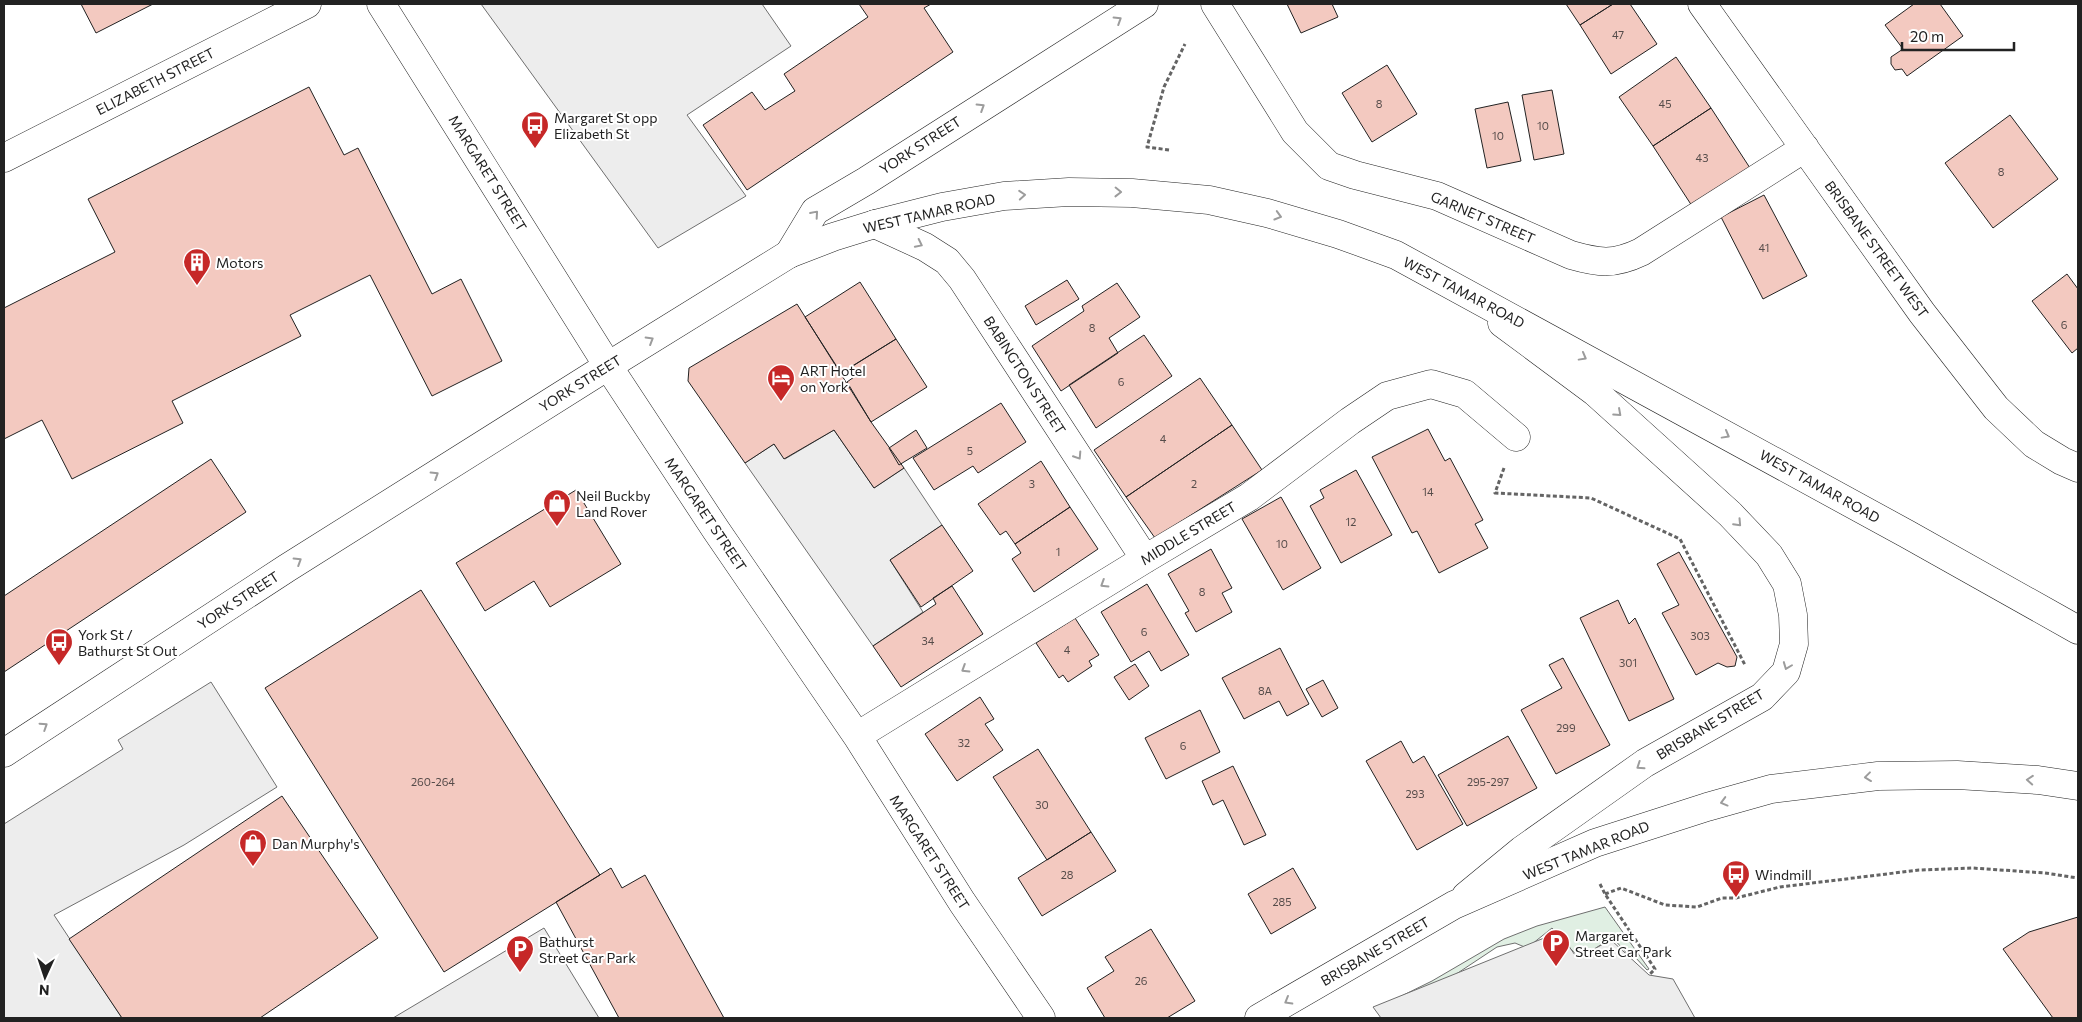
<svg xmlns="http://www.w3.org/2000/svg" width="2082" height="1022" font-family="Commissioner,sans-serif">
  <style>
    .garden { fill: #e0efe3; stroke: #6f6f6f }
    .parking { fill: #ededed; stroke: #6f6f6f }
    .building { fill: #f3c9c0; stroke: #222 }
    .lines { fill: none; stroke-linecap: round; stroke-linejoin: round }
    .minor-casing { stroke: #222; stroke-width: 29 }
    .highway-casing { stroke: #222; stroke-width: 29 }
    .path { stroke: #646464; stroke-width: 3; stroke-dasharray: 4 2.5; stroke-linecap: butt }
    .minor { stroke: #fff; stroke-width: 28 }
    .highway { stroke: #fff; stroke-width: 28 }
    .oneway { stroke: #9c9c9c }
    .labels { text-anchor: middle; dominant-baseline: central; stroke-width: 4; stroke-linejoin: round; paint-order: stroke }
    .number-label { font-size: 11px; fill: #564c4a }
    .street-label { font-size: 14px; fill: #222; stroke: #fff }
    .poi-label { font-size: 14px; fill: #222; stroke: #fff; text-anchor: start }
  </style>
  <rect width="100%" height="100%" fill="#fff"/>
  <path class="garden" d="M1605 907 1649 969 1647 970 1635 957 1631 958 1612 937 1580 959 1552 928 1527 948 1515 943 1497 947 1423 996 1377 1008 1432 981 1504 939 1537 926Z"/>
  <path class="parking" d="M481 4H762L791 46 687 115 746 196 658 248Z
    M834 430 874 488 904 468 942 525 890 560 923 612 873 646 745 463 774 444 785 459Z
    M211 682 277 787 184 845 54 915 122 1018H4V824L123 749 118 740Z
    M544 928 599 1018H393Z
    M1559 932 1577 958 1611 940 1649 975 1673 979 1695 1018H1381L1373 1007Z"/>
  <path class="building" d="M81 4H153L96 33Z
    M859 4H931L924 8 953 52 747 190 703 125 752 92 765 110 795 91 784 74 868 17Z
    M1287 4H1332L1338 17 1301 33Z
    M1566 4H1613L1580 25Z
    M1613 4H1630L1657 44 1611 74 1580 25Z
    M1914 4H1940L1963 36 1907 76 1902 69 1895 70 1891 64V57L1903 49 1885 25Z
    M1676 57 1711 108 1653 146 1619 97Z
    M1387 65 1417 114 1372 142 1342 93Z
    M309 87 344 155 358 148 432 294 461 279 502 361 432 396 370 275 290 315 301 336 172 401 183 423 72 479 42 420 4 439V308L115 252 88 199Z
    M1552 90 1564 154 1534 160 1522 95Z
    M1508 102 1521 161 1487 168 1475 109Z
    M1711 108 1750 168 1692 206 1653 146Z
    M2010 115 2058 179 1993 228 1945 163Z
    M1764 195 1807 276 1763 299 1721 217Z
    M2067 274 2078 289V348L2072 353 2032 301Z
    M1067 280 1079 299 1036 325 1025 306Z
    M860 282 896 339 841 373 805 317Z
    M1117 283 1140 317 1109 338 1118 353 1061 391 1032 346 1084 311 1082 306Z
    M797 304 871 422 904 468 874 488 834 430 784 459 774 444 745 463 688 381 689 368Z
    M1144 335 1172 376 1096 428 1069 385Z
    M896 339 927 387 871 422 847 382 854 377 848 369Z
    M1200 378 1232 425 1126 497 1094 450Z
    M1001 403 1026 442 978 473 973 466 934 490 913 458Z
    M1232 425 1262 470 1155 538 1126 497Z
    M1428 429 1445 461 1450 458 1483 520 1475 524 1488 548 1439 573 1417 531 1412 533 1372 457Z
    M916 430 927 448 899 465 889 448Z
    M211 459 246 512 4 672V596Z
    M1041 461 1070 507 1015 544 1006 531 1000 535 978 504Z
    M1356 470 1392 535 1341 563 1310 506 1324 498 1320 490Z
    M576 490 621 564 550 607 534 581 485 611 456 563Z
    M1281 497 1321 568 1283 590 1242 519Z
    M1070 507 1098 549 1034 592 1012 559 1021 553 1015 544Z
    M942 525 973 571 921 607 890 560Z
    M1211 549 1232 588 1222 593 1232 612 1196 632 1185 613 1189 611 1168 574Z
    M1679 552 1737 657 1735 666 1727 667 1718 663 1696 675 1662 613 1679 605 1657 564Z
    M1147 584 1189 655 1161 671 1149 651 1131 662 1101 612Z
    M952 586 983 634 901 687 873 646 936 604 933 598Z
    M421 590 600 875 444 972 265 688Z
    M1618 600 1629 624 1635 618 1674 699 1629 721 1580 618Z
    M1075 618 1099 655 1089 661 1092 666 1068 682 1063 675 1059 678 1036 643Z
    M1280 648 1309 704 1287 716 1279 701 1244 719 1222 678Z
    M1563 658 1610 745 1556 774 1521 710 1562 688 1549 665Z
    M1135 664 1149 686 1129 700 1114 677Z
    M1323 680 1338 708 1322 717 1306 689Z
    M980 697 994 719 985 724 1003 750 957 781 925 734Z
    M1200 710 1220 752 1166 779 1145 738Z
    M1508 736 1537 788 1467 826 1438 775Z
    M1401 741 1413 763 1424 756 1463 824 1417 850 1366 761Z
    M1038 749 1091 832 1047 860 993 777Z
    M1233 766 1266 835 1244 845 1223 800 1213 805 1202 781Z
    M282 796 378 938 260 1018H122L69 939Z
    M1091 832 1116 871 1042 916 1018 878Z
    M611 868 622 888 645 875 724 1018H619L556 902Z
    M1293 868 1316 908 1271 934 1248 894Z
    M2078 917V1018H2053L2003 949 2029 932Z
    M1151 929 1195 1001 1167 1018H1105L1087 988 1114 971 1105 957Z"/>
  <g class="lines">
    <g class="minor-casing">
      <path id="minor" d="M381 4 608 366 716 530 857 736 962 902 1041 1018
        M1215 4 1295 132 1329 166 1355 175 1437 196 1571 255C1599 263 1614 265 1641 252L1805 148
        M1702 4 1922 313 1996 408 2034 444 2062 461 2078 468
        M4 158 307 4
        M875 224 925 247 947 261 962 279 1145 559
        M789 254 815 211 866 181 1144 4
        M857 736 1145 559 1249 497 1350 421 1387 396 1431 384 1465 394 1516 437
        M1466 896 1522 850 1645 763 1762 697 1786 672 1794 644 1793 615 1787 584 1769 555 1730 514 1595 392 1502 323"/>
    </g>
    <g class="highway-casing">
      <path id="highway" d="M4 753 287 568 608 366 789 254 833 237 875 224 942 207 1004 196 1069 192 1132 193 1209 200 1267 213 1338 234 1396 255 1907 534 2078 630
        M1259 1018 1454 905 1595 843 1707 807 1771 789 1878 776 1957 775 2038 780 2078 786"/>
    </g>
    <path class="path" d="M1169 150 1147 147 1164 87 1185 44
      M1504 468 1495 493 1591 498 1680 539 1745 665
      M1600 884 1605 894 1655 969 1649 975
      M1605 894 1621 888 1665 905 1697 907 1722 898H1736L1780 887 1919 870 1972 868 2045 873 2078 878"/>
    <use href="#minor" class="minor"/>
    <use href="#highway" class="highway"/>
  </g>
  <defs><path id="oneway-chevron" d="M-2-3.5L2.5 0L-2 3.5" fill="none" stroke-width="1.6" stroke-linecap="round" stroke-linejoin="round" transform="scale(1.25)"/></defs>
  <g class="oneway">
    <use href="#oneway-chevron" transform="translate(1118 20) rotate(-32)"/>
    <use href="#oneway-chevron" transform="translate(981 107) rotate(-32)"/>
    <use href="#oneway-chevron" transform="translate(1118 192) rotate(1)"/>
    <use href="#oneway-chevron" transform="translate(1022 195) rotate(-4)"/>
    <use href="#oneway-chevron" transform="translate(815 214) rotate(-49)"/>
    <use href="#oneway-chevron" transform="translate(1278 216) rotate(16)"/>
    <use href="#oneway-chevron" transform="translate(919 244) rotate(26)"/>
    <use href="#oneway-chevron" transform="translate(650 340) rotate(-31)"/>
    <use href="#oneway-chevron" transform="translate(1583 357) rotate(29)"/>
    <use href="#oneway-chevron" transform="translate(1618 413) rotate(42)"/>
    <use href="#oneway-chevron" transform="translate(1726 435) rotate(29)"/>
    <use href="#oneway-chevron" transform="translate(1078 456) rotate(57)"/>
    <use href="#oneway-chevron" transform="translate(435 475) rotate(-32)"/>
    <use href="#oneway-chevron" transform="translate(1738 523) rotate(47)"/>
    <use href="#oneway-chevron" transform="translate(298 561) rotate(-32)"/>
    <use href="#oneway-chevron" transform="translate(1104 584) rotate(148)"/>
    <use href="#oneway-chevron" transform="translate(1787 666) rotate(111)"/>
    <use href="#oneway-chevron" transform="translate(965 669) rotate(148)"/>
    <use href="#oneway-chevron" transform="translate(44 726) rotate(-33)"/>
    <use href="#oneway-chevron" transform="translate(1640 766) rotate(146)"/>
    <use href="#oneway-chevron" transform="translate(1868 777) rotate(173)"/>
    <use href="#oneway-chevron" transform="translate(2030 780) rotate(-176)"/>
    <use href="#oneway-chevron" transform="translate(1724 802) rotate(165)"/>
    <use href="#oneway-chevron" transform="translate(1288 1001) rotate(150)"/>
  </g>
  <defs>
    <g id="bus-pin" transform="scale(1.4375)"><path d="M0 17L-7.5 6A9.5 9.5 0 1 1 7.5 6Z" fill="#c62828" stroke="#fff"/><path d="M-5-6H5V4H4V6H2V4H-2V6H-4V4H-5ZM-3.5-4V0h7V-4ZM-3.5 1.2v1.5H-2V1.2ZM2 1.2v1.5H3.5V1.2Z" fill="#fff"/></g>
    <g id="building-pin" transform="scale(1.4375)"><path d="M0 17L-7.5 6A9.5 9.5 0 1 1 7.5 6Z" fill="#c62828" stroke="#fff"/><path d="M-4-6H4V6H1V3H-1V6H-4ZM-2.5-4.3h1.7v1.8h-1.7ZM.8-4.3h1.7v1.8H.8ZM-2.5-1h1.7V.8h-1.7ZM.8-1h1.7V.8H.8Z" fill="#fff"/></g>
    <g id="hotel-pin" transform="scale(1.4375)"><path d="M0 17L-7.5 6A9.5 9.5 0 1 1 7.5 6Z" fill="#c62828" stroke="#fff"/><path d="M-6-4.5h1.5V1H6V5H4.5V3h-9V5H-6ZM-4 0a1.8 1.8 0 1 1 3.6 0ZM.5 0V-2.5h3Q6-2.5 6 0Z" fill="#fff"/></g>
    <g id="shop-pin" transform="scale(1.4375)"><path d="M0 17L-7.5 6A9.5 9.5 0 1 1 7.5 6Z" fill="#c62828" stroke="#fff"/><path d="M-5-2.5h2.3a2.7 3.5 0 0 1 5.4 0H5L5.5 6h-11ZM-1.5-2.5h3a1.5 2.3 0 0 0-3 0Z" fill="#fff"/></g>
    <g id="parking-pin" transform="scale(1.4375)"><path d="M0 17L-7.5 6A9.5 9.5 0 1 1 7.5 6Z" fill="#c62828" stroke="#fff"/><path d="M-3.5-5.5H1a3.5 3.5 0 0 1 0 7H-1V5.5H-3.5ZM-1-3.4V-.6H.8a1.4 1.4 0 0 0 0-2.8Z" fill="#fff"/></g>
  </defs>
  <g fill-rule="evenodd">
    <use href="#bus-pin" x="535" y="125"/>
    <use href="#building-pin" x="197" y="262"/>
    <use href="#hotel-pin" x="781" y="378"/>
    <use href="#shop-pin" x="557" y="503"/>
    <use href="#bus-pin" x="59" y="642"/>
    <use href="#shop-pin" x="253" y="843"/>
    <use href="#bus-pin" x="1736" y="874"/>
    <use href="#parking-pin" x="1556" y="943"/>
    <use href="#parking-pin" x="520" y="949"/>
  </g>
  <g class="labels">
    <g class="number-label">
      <text x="1618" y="34">47</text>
      <text x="1379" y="103">8</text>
      <text x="1665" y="103">45</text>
      <text x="1543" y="125">10</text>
      <text x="1498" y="135">10</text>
      <text x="1702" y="157">43</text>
      <text x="2001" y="171">8</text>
      <text x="1764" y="247">41</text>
      <text x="2064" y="324">6</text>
      <text x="1092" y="327">8</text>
      <text x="1121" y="381">6</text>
      <text x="1163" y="438">4</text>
      <text x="970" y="450">5</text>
      <text x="1032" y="483">3</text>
      <text x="1194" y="483">2</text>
      <text x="1428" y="491">14</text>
      <text x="1351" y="521">12</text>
      <text x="1282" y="543">10</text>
      <text x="1058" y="551">1</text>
      <text x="1202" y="591">8</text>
      <text x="1144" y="631">6</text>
      <text x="1700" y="635">303</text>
      <text x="928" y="640">34</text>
      <text x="1067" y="649">4</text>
      <text x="1628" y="662">301</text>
      <text x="1265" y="690">8A</text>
      <text x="1566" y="727">299</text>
      <text x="964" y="742">32</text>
      <text x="1183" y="745">6</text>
      <text x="433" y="781">260-264</text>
      <text x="1488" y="781">295-297</text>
      <text x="1415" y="793">293</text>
      <text x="1042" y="804">30</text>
      <text x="1067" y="874">28</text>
      <text x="1282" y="901">285</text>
      <text x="1141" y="980">26</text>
    </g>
    <g class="street-label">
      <text transform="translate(155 81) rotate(-27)">ELIZABETH STREET</text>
      <text transform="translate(920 145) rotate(-33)">YORK STREET</text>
      <text transform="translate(488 173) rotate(58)">MARGARET STREET</text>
      <text transform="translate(929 213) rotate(-13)">WEST TAMAR ROAD</text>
      <text transform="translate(1483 217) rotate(23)">GARNET STREET</text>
      <text transform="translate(1877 249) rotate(54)">BRISBANE STREET WEST</text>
      <text transform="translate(1464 292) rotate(28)">WEST TAMAR ROAD</text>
      <text transform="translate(1025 375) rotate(57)">BABINGTON STREET</text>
      <text transform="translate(580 383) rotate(-32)">YORK STREET</text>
      <text transform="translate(1820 486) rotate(29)">WEST TAMAR ROAD</text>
      <text transform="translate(706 514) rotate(56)">MARGARET STREET</text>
      <text transform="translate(1188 533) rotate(-31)">MIDDLE STREET</text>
      <text transform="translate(238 600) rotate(-33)">YORK STREET</text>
      <text transform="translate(1710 724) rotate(-31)">BRISBANE STREET</text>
      <text transform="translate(1586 850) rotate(-22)">WEST TAMAR ROAD</text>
      <text transform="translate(930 852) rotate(57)">MARGARET STREET</text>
      <text transform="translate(1375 951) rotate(-30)">BRISBANE STREET</text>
    </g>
    <g class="poi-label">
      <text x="554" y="117">Margaret St opp<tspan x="554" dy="16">Elizabeth St</tspan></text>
      <text x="216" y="262">Motors</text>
      <text x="800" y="370">ART Hotel<tspan x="800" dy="16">on York</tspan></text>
      <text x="576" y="495">Neil Buckby<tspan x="576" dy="16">Land Rover</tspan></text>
      <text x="78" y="634">York St /<tspan x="78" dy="16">Bathurst St Out</tspan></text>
      <text x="272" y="843">Dan Murphy's</text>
      <text x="1755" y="874">Windmill</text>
      <text x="1575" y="935">Margaret<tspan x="1575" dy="16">Street Car Park</tspan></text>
      <text x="539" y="941">Bathurst<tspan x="539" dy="16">Street Car Park</tspan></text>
    </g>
  </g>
  <rect width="2082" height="1022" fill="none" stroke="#222222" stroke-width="10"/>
  <g transform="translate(45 977) rotate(183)" stroke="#ffffff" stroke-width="4" paint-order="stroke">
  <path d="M0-4L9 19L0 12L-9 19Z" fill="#222222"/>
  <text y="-8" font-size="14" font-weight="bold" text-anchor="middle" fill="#222222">N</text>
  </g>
  <path d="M1902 42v8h112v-8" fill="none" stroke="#222222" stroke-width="2.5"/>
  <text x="1910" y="42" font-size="15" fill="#222222" stroke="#ffffff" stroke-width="4" paint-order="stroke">20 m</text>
</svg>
